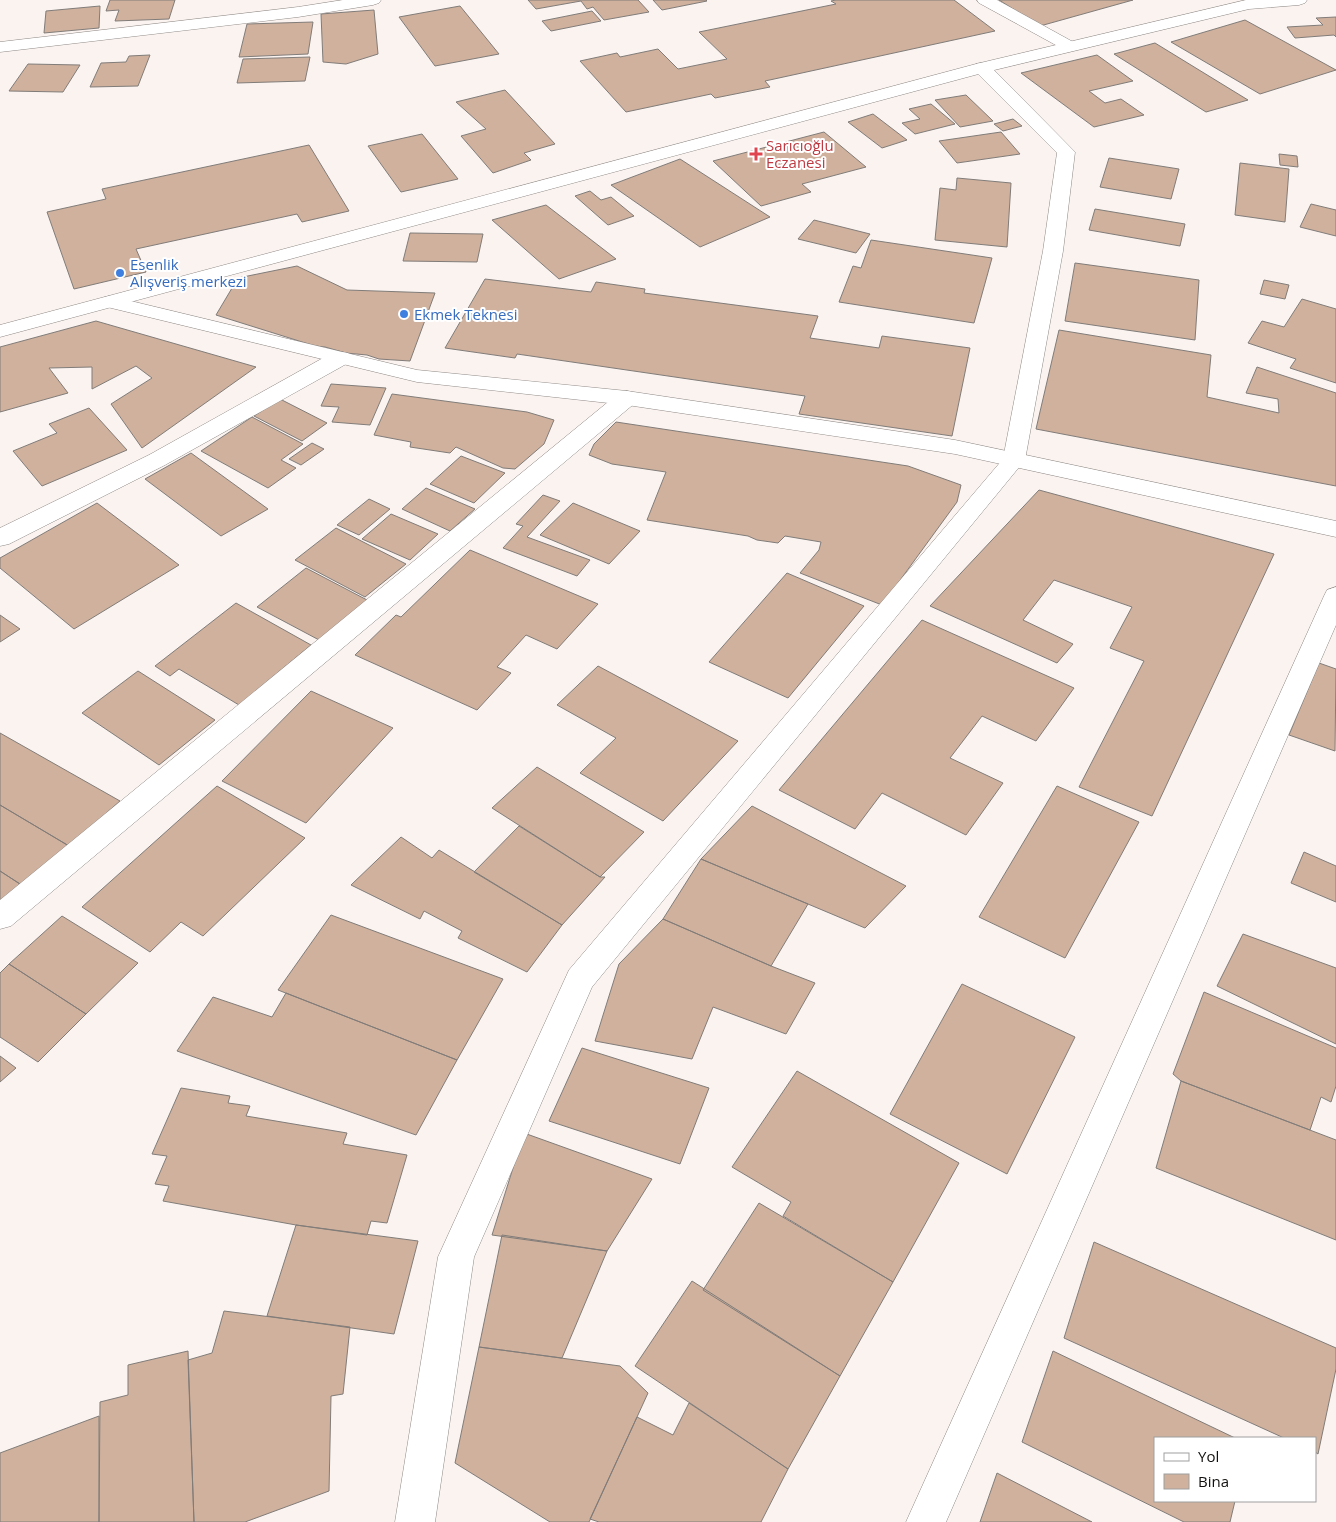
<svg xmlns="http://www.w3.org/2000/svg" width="1336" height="1522" font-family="'Open Sans',sans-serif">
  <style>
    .building { fill: #cfb19d; stroke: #817c79 }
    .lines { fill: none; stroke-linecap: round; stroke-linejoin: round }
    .minor-casing { stroke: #8e8885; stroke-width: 1 }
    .tertiary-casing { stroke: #8e8885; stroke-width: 1 }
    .secondary-casing { stroke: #8e8885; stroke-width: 1 }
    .minor { fill: #fff; fill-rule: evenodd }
    .tertiary { fill: #fff; fill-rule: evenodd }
    .secondary { fill: #fff; fill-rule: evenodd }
    .health-dot { fill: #e0444e; stroke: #fff; stroke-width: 2 }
    .shop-dot { fill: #3f7fe0; stroke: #fff; stroke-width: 2 }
    .labels { text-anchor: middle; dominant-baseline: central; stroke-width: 4; stroke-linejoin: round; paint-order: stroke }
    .far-health-label { font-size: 15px; fill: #be3a42; stroke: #fff; text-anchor: start }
    .far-shop-label { font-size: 15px; fill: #366cbe; stroke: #fff; text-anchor: start }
  </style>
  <rect width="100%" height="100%" fill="#faf3f0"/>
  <path class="building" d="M110 0H175L169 19 115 21 119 10 106 11Z
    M528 0H638L649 12 604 20 593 7 587 9 581 1 536 9Z
    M653 0H706L707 1 662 10Z
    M836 0H954L995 31 765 81 770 87 715 98 711 94 626 112 580 61 617 53 620 57 658 49 678 69 727 59 699 32 836 4 831 1Z
    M999 0H1133L1040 26Z
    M100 6 99 28 44 33 46 11Z
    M460 6 499 54 435 66 399 17Z
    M374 10 378 54 346 64 323 62 321 14Z
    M592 11 601 21 551 31 542 21Z
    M1336 17V37L1334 35 1295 38 1287 27 1323 25 1316 18Z
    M1245 20 1336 70 1260 94 1171 42Z
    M313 22 308 54 239 57 247 24Z
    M1155 43 1248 100 1206 112 1114 54Z
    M150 55 138 86 90 87 101 63 126 62 129 56Z
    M1097 55 1133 81 1089 91 1105 103 1121 99 1144 115 1094 127 1021 73Z
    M310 57 305 81 237 83 243 59Z
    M28 64 80 65 63 92 9 91Z
    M505 90 555 144 524 153 531 160 493 173 461 136 486 129 456 102Z
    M966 95 993 121 960 127 935 100Z
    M931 104 955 124 915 134 902 123 920 119 909 109Z
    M873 114 907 140 882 148 848 122Z
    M1013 119 1022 126 1003 131 994 124Z
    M824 132 866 167 802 184 811 192 761 206 713 161Z
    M1001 132 1020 154 957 163 939 141Z
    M422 134 458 179 401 192 368 146Z
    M309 145 349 211 302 222 297 214 136 249 146 272 74 289 47 212 106 199 102 189Z
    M1279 154 1297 156 1298 167 1280 165Z
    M1109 158 1179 169 1171 199 1100 187Z
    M680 159 770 217 700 247 611 185Z
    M1240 163 1289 169 1285 222 1235 215Z
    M957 178 1011 183 1007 247 935 240 940 188 956 190Z
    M590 191 601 200 611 197 634 216 608 225 575 196Z
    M1311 204 1336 210V236L1300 227Z
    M546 205 616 259 559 279 492 220Z
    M1095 209 1185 224 1180 246 1089 230Z
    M814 220 870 234 856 253 798 239Z
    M410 233 483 234 477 262 403 261Z
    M871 240 992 258 974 323 839 302 853 266 861 268Z
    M1075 263 1199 280 1195 340 1065 321Z
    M297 266 347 290 435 293 410 361 379 359 367 355 346 353 325 347 315 346 216 315 238 278Z
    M485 279 591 292 596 282 645 289 644 293 818 316 810 338 879 348 882 336 970 348 952 436 799 414 805 396 517 354 515 358 445 348Z
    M1264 280 1289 285 1285 299 1260 294Z
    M1302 299 1336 309V383L1290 368 1296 359 1248 343 1262 321 1284 327Z
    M96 321 256 367 142 448 111 404 152 378 136 366 92 389V367L49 368 68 393 0 412V347Z
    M1059 330 1211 355 1207 397 1279 413 1278 399 1246 393 1257 367 1336 393V486L1036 429Z
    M331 384 386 388 370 425 332 422 339 407 321 406Z
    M392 394 527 412 554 420 544 444 515 469 503 468 456 447 450 453 410 447 411 442 374 435Z
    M280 399 327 423 302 441 254 416Z
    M89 408 127 450 42 486 13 451 57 433 49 424Z
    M252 417 303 444 281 460 296 468 268 488 201 451Z
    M616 422 908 466 961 485 957 502 882 605 800 573 819 550 821 542 785 536 778 543 757 540 748 536 647 520 666 472 612 464 589 455 594 444Z
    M312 443 324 449 301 465 289 459Z
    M191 453 268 509 221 536 145 479Z
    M461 456 505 473 474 503 430 484Z
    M426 488 475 509 450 531 402 509Z
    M1039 490 1274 554 1152 816 1079 787 1144 661 1110 648 1132 607 1054 580 1023 620 1073 644 1057 663 930 606Z
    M543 495 560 501 527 537 590 560 577 576 503 548 523 526 516 524Z
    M369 499 390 509 359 535 337 525Z
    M97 503 179 565 74 629 0 568V558Z
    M573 503 640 531 609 564 540 535Z
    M391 514 438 534 410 560 362 539Z
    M336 528 406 564 365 597 295 560Z
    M470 550 598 604 557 649 526 635 497 667 511 673 477 710 355 655 396 615 401 617Z
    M306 568 369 601 321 641 257 607Z
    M787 573 864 606 788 698 709 662Z
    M236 603 311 645 239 705 179 669 170 676 155 666Z
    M0 615 20 629 0 642Z
    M922 620 1074 688 1036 741 982 716 950 758 1003 783 966 835 882 793 855 829 779 790Z
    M1319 663 1336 669 1335 751 1289 735Z
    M598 666 738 741 663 821 580 773 616 738 557 705Z
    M138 671 215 720 159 765 82 713Z
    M311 691 393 728 306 823 222 781Z
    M0 733 120 801 69 846 0 805Z
    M537 767 644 832 600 877 492 808Z
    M217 786 305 838 203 936 181 922 150 952 82 907Z
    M1057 786 1139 822 1065 958 979 917Z
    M0 805 69 846 20 884 0 871Z
    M752 806 906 886 865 928 701 859Z
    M519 826 600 877H605L562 925 474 872Z
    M401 837 432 858 439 850 562 925 527 972 458 938 462 931 424 911 420 919 351 885Z
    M1304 852 1336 866V902L1291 883Z
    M701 859 808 904 771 966 663 919Z
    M0 871 20 884 0 901Z
    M331 915 503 979 457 1060 278 990Z
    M62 916 138 963 86 1014 9 964Z
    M663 919 771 966 815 983 786 1034 713 1007 692 1059 595 1041 619 964Z
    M1243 934 1336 968V1044L1217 986Z
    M9 964 86 1014 38 1062 0 1037V973Z
    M962 984 1075 1037 1007 1174 890 1114Z
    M1204 992 1336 1048V1086L1331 1102 1321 1097 1310 1130 1181 1081 1173 1074Z
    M286 993 457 1060 416 1135 177 1051 213 997 272 1017Z
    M582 1048 709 1088 680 1164 549 1121Z
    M0 1056 16 1068 0 1082Z
    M797 1071 959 1163 893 1282 783 1216 791 1202 732 1167Z
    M1181 1081 1336 1140V1240L1156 1168Z
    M181 1088 230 1096 228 1103 250 1106 246 1116 347 1133 343 1144 407 1155 387 1223 371 1221 367 1235 296 1225 163 1201 169 1186 155 1184 167 1156 152 1154Z
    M524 1133 652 1179 607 1251 492 1235Z
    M759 1203 893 1282 840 1376 703 1290Z
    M296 1225 418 1241 394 1334 267 1316Z
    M502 1235 607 1251 562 1358 479 1347Z
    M1094 1242 1336 1348V1369L1318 1454 1315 1452V1438H1284L1064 1338Z
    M692 1281 840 1376 788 1469 635 1366Z
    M224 1311 350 1327 343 1394 331 1396 329 1491 245 1522H194L188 1360 212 1353Z
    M479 1347 620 1366 648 1393 589 1522H550L455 1463Z
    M188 1351 194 1522H99L100 1402 128 1395V1365Z
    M1053 1351 1235 1438H1155V1501H1235L1230 1522H1184L1022 1442Z
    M689 1403 788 1469 761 1522H599L590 1519 637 1417 673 1435Z
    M99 1416V1522H0V1453Z
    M997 1473 1092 1522H980Z"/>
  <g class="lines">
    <g class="minor-casing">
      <path id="minor" d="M343 0H381L379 3 373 5 298 17 0 52V42L298 7Z
        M977 0H997L1075 43 1077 46 1075 49H1063L979 3Z
        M982 63 988 64 1075 152 1063 251 1025 460 592 987 474 1257 435 1522H395L438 1257 569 970 1003 459 1043 251 1057 153 976 72 974 68 976 64Z
        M340 352 348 353 351 358 348 363 165 465 9 544 0 546V528L149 455 332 353Z
        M627 391 635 393 638 398 635 403 11 926 0 929V900L619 393Z
        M1336 587V625L946 1522H906L1324 596 1327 590Z"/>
    </g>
    <g class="tertiary-casing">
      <path id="tertiary" d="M110 296 417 370 627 391 955 440 1336 521V537L955 454 627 405 417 382 103 306 100 302 103 298Z"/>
    </g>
    <g class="secondary-casing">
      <path id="secondary" d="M1246 0H1307L1305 3 1299 5 1249 9 986 72 0 337V325L976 64Z"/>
    </g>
    <use href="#minor" class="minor"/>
    <use href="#tertiary" class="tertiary"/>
    <use href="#secondary" class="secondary"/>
  </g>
  <path class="health-dot" d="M753.5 146.5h5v5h5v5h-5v5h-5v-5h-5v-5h5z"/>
  <g class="shop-dot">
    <circle cx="120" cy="273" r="5"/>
    <circle cx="404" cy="314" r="5"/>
  </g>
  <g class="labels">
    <g class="far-health-label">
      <text x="766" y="145">Sarıcıoğlu<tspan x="766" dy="17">Eczanesi</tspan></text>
    </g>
    <g class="far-shop-label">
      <text x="130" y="264">Esenlik<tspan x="130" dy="17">Alışveriş merkezi</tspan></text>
      <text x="414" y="314">Ekmek Teknesi</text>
    </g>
  </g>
  <rect x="1154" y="1437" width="162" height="65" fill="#ffffff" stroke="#a09f9f"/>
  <rect x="1164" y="1453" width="25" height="8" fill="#ffffff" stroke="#a09f9f"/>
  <text x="1198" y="1462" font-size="15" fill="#12100f">Yol</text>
  <rect x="1164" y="1474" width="25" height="15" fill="#cfb19d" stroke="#a09f9f"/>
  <text x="1198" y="1487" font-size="15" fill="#12100f">Bina</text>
</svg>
